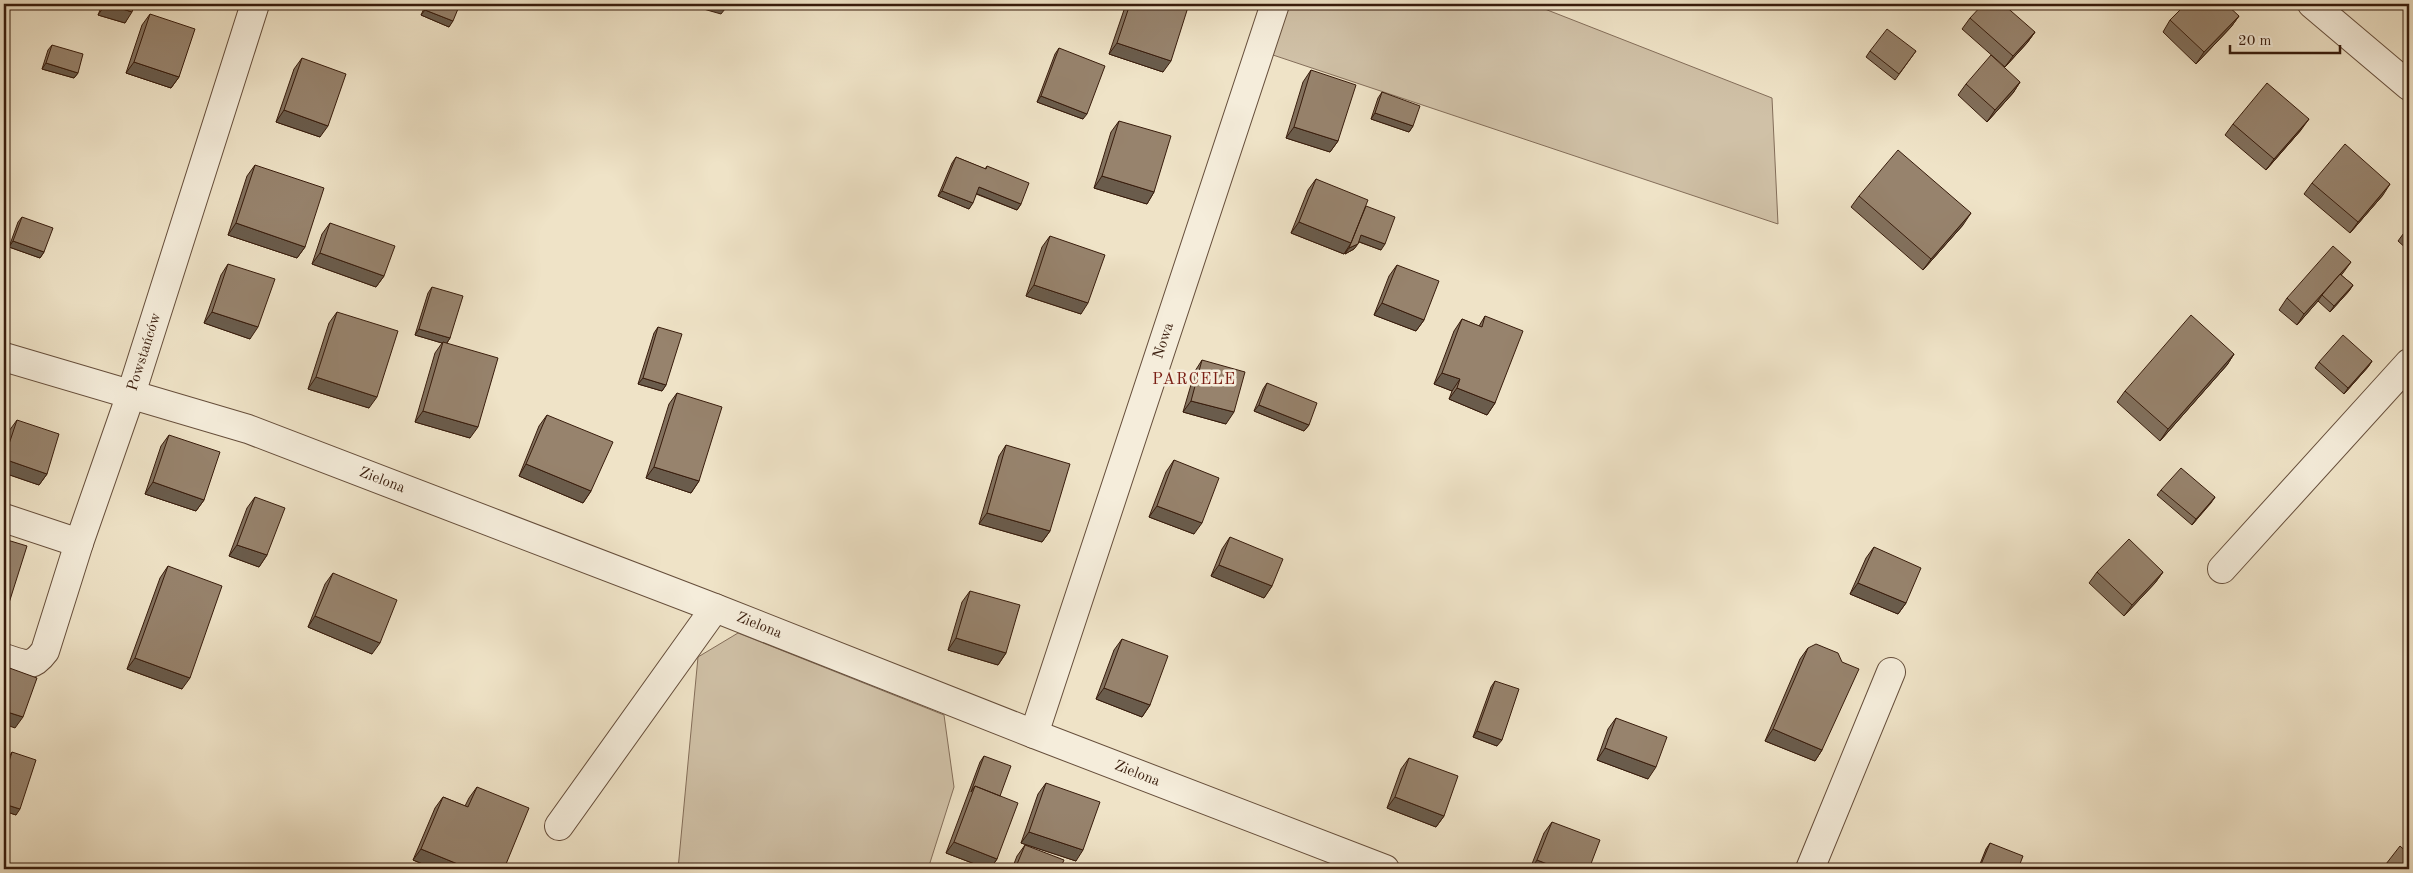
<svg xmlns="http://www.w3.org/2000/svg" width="2413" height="873" font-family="'Old Standard TT',serif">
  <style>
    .green { fill: #d0c1a7; stroke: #846e5a }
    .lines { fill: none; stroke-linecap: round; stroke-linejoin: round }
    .minor-casing { stroke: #664e3b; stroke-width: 30 }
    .minor { stroke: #f5eddb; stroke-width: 28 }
    .wall { fill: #82715e; stroke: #381c0c }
    .shaded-wall { fill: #6a5c4c; stroke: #381c0c }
    .building { fill: #97836d; stroke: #381c0c }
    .labels { text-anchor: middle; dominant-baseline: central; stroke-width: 5; stroke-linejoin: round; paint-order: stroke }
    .street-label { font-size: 15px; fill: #381c0c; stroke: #f5eddb }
    .neighbourhood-label { font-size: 16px; letter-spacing: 1px; fill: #7a1f14; stroke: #f5eddb }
  </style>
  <rect width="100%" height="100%" fill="#efe3c7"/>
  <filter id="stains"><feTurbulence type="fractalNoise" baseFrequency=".004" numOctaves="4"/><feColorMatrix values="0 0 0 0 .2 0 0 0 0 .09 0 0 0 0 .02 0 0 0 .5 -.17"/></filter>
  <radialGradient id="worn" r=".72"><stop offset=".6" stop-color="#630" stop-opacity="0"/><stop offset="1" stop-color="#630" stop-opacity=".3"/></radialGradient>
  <path class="green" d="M1287 4H1532L1772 98 1778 224 1270 54Z
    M738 633 944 715 954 787 928 869H678L698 657Z"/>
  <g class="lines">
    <g class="minor-casing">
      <g id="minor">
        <path d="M2312 4 2409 86"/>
        <path id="s1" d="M4 357 248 429 715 608 1034 734 1385 869"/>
        <path d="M4 518 79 543"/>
        <path d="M2222 569 2409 363"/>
        <path id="s2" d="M4 658C24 664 31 670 45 651L79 543 131 394 255 4"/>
        <path id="s3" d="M1034 734 1275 4"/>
        <path d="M559 826 715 608"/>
        <path d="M1810 869 1891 672"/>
      </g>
    </g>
    <use href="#minor" class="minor"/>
  </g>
  <path class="wall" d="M98 4H135L125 23 98 15 102 5Z
    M426 4H460L449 27 421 15Z
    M1126 4H1187L1163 72 1109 54Z
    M150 14 179 77 171 88 126 73 142 25Z
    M2239 16 2231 27 2196 64 2163 32 2170 20Z
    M1970 18 2035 32 2027 43 2005 67 1962 29Z
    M52 45 78 73 74 78 42 69 48 50Z
    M1059 48 1083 119 1037 102 1055 54Z
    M1870 51H1916L1895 80 1866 57Z
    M302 58 320 137 276 122 294 69Z
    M1311 70 1338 141 1330 152 1286 138 1303 82Z
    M2020 82 2013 93 1987 122 1958 95 1966 84Z
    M1382 92 1413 126 1409 132 1371 119 1378 98Z
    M1119 121 1154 192 1147 204 1094 188 1111 132Z
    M2233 124 2301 130 2266 170 2225 135Z
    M956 157 985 169 987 166 1021 204 1017 210 976 194 969 209 938 196 952 163Z
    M255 165 305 247 297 258 228 235 247 176Z
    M1316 179 1366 207 1381 250 1359 242 1354 249 1345 254 1347 249 1344 254 1291 233 1308 190Z
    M2312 183 2383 195 2350 233 2304 194Z
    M1859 196 1963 225 1923 270 1851 207Z
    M22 217 44 252 40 258 9 247 18 222Z
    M330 223 384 276 376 287 312 264 322 234Z
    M2409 226V251L2398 241Z
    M1050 236 1081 314 1026 296 1042 247Z
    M228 264 250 339 204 323 221 275Z
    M1397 265 1424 320 1416 331 1374 315 1389 276Z
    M2343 273 2341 275 2353 285 2349 291 2330 312 2318 301 2297 325 2279 310 2287 298Z
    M432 287 450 338 447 343 470 438 415 422 435 353 442 343 415 335 428 293Z
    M337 312 369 408 308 389 329 323Z
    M1485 316 1495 403 1487 415 1449 399 1452 391 1434 384 1454 331 1462 319 1479 326Z
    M658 327 666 385 662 391 638 384 654 333Z
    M2234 354 2227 365 2160 441 2117 402 2125 391Z
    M1202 360 1226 424 1183 412 1195 371Z
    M2372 361 2368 367 2344 394 2315 368 2319 362Z
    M1267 383 1309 425 1304 431 1254 411 1263 389Z
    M677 393 699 481 691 493 646 478 669 404Z
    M547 415 591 491 583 503 519 476 539 426Z
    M17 420 47 474 39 485 4 473V446L9 431Z
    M169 435 204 500 196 511 145 494 161 446Z
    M1006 445 1050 531 1042 542 979 524 999 456Z
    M1174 460 1194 534 1149 517 1166 472Z
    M2161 490 2215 497 2192 525 2157 495Z
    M255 497 267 555 259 567 229 556 247 508Z
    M1230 537 1272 586 1264 598 1211 576 1222 549Z
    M1874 547 1906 603 1898 614 1850 594 1866 558Z
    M168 566 182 689 127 669 160 578Z
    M2097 572H2163L2155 583 2124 616 2089 583Z
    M333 573 372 654 308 627 325 584Z
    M970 591 1006 653 998 665 948 650 962 602Z
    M1122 639 1150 705 1142 717 1096 699 1114 650Z
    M1808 648 1822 750 1815 761 1765 741 1800 659Z
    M1495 681 1497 746 1473 737 1491 687Z
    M1616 718 1648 779 1597 760 1608 729Z
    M12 752 16 815 4 811V770L8 758Z
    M984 756 1000 796 997 859 990 869H988L946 853 980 762Z
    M1409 758 1444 816 1436 827 1387 808 1401 769Z
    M1046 783 1076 861 1021 843 1038 794Z
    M477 787 504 869H435L413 860 435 808 443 797 465 806 469 798Z
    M1552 822 1589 869H1530L1544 833Z
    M1990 843 2018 869H1978L1986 849Z
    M1025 845 1060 869H1012L1017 856Z
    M2386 864 2409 869H2382Z"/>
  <path class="shaded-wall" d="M106 4H107L132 12 125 23 98 15Z
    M346 4H358L356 7Z
    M686 4H729L721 14Z
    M425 10 453 21 449 27 421 15Z
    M2239 16 2231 27 2196 64 2204 52Z
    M2035 32 2027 43 2005 67 2013 56Z
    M1117 43 1171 61 1163 72 1109 54Z
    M134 62 179 77 171 88 126 73Z
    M46 63 78 73 74 78 42 69Z
    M2020 82 2013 93 1987 122 1995 110Z
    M1041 96 1087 114 1083 119 1037 102Z
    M284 110 328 126 320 137 276 122Z
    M1375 113 1413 126 1409 132 1371 119Z
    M2309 119 2301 130 2266 170 2274 159Z
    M1294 127 1338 141 1330 152 1286 138Z
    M1102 176 1154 192 1147 204 1094 188Z
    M2390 184 2383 195 2350 233 2358 222Z
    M979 187 1021 204 1017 210 975 193Z
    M942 191 973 203 969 209 938 196Z
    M1971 213 1963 225 1923 270 1931 259Z
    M1299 222 1351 243 1344 254 1291 233Z
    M236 223 305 247 297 258 228 235Z
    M1361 235 1385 244 1381 250 1357 241Z
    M13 241 44 252 40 258 9 247Z
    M1358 244 1354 249 1345 254 1349 248Z
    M320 253 384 276 376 287 312 264Z
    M2351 262 2343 273 2323 296 2322 295 2318 301 2297 325 2304 314Z
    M1034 285 1088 303 1081 314 1026 296Z
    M2353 285 2349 291 2330 312 2334 306Z
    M1382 303 1424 320 1416 331 1374 315Z
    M212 312 258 327 250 339 204 323Z
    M419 329 450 338 446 344 443 342 442 343 415 335Z
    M2234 354 2227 365 2160 441 2168 429Z
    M2372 361 2368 367 2344 394 2348 388Z
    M1442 373 1460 379 1452 391 1434 384Z
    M316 377 377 397 369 408 308 389Z
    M643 378 666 385 662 391 638 384Z
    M1457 388 1495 403 1487 415 1449 399Z
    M1191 401 1234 412 1226 424 1183 412Z
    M1259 405 1309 425 1304 431 1254 411Z
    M423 411 478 427 470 438 415 422Z
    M4 459 47 474 39 485 4 473Z
    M526 464 591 491 583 503 519 476Z
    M654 467 699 481 691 493 646 478Z
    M153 482 204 500 196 511 145 494Z
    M2215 497 2211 503 2192 525 2196 519Z
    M1157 506 1202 523 1194 534 1149 517Z
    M987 513 1050 531 1042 542 979 524Z
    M237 545 267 555 259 567 229 556Z
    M1219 565 1272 586 1264 598 1211 576Z
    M2163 572 2155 583 2124 616 2132 605Z
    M1858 583 1906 603 1898 614 1850 594Z
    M4 602 9 603 4 611Z
    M315 616 380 643 372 654 308 627Z
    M956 638 1006 653 998 665 948 650Z
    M135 658 190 678 182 689 127 669Z
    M1104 688 1150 705 1142 717 1096 699Z
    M4 711 23 717 15 728 4 724Z
    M1773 729 1822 750 1815 761 1765 741Z
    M1477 731 1502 740 1497 746 1473 737Z
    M1605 748 1656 767 1648 779 1597 760Z
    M1395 797 1444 816 1436 827 1387 808Z
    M4 804 20 809 16 815 4 811Z
    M1029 832 1083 850 1076 861 1021 843Z
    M954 842 997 859 990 869H988L946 853Z
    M421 849 470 869H435L413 860Z
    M1537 860 1560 869H1531Z"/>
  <path class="building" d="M107 4H135L132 12Z
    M428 4H460L453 21 425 10Z
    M1130 4H1189L1171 61 1117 43Z
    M1983 4H2003L2035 32 2013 56 1970 18Z
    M2186 4H2226L2239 16 2204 52 2170 20Z
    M150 14 195 29 179 77 134 62Z
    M1887 29 1916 51 1899 74 1870 51Z
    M52 45 83 54 78 73 46 63Z
    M1059 48 1105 66 1087 114 1041 96Z
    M1991 55 2020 82 1995 110 1966 84Z
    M302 58 346 74 328 126 284 110Z
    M1311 70 1356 85 1338 141 1294 127Z
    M2267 83 2309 119 2274 159 2233 124Z
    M1382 92 1420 106 1413 126 1375 113Z
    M1119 121 1171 136 1154 192 1102 176Z
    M2345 144 2390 184 2358 222 2312 183Z
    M1898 150 1971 213 1931 259 1859 196Z
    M956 157 986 169 987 166 1029 183 1021 204 979 187 973 203 942 191Z
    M255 165 324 188 305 247 236 223Z
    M1316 179 1368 200 1351 243 1299 222Z
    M1366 206 1395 217 1385 244 1361 235 1358 244 1349 248Z
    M22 217 53 228 44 252 13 241Z
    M330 223 395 246 384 276 320 253Z
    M2409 226V233L2406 230Z
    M1050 236 1105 255 1088 303 1034 285Z
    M2333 246 2351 262 2304 314 2287 298Z
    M228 264 275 279 258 327 212 312Z
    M1397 265 1439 281 1424 320 1382 303Z
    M2340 274 2353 285 2334 306 2322 295Z
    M432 287 463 296 450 338 419 329Z
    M337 312 398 331 377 397 316 377Z
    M2191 315 2234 354 2168 429 2125 391Z
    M1485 316 1523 331 1495 403 1457 388 1460 379 1442 373 1462 319 1482 327Z
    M658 327 682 334 666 385 643 378Z
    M2343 335 2372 361 2348 388 2319 362Z
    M443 342 498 358 478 427 423 411Z
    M1202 360 1245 372 1234 412 1191 401Z
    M1267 383 1317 403 1309 425 1259 405Z
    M677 393 722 407 699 481 654 467Z
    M547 415 613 442 591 491 526 464Z
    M17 420 59 434 47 474 4 459Z
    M169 435 220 452 204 500 153 482Z
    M1006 445 1070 464 1050 531 987 513Z
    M1174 460 1219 478 1202 523 1157 506Z
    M2181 468 2215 497 2196 519 2161 490Z
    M255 497 285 508 267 555 237 545Z
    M4 516 9 517 4 533Z
    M1230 537 1283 559 1272 586 1219 565Z
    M4 539 27 546 9 603 4 602Z
    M2129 539 2163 572 2132 605 2097 572Z
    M1874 547 1921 568 1906 603 1858 583Z
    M168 566 222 586 190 678 135 658Z
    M333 573 397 600 380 643 315 616Z
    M970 591 1020 605 1006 653 956 638Z
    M1122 639 1168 656 1150 705 1104 688Z
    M1816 644 1838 653 1842 662 1859 669 1822 750 1773 729 1808 648Z
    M4 666 37 678 23 717 4 711Z
    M1495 681 1519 689 1502 740 1477 731Z
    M1616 718 1667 737 1656 767 1605 748Z
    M12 752 36 760 20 809 4 804V777Z
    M984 756 1011 766 1000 796 975 786 971 792Z
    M1409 758 1458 776 1444 816 1395 797Z
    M1046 783 1100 802 1083 850 1029 832Z
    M975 786 1018 803 997 859 954 842Z
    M477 787 529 808 504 869H470L421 849 443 797 468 807Z
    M1552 822 1600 840 1589 869H1560L1537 860Z
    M1990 843 2023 856 2018 869H1979Z
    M1025 845 1064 860 1060 869H1015Z
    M2400 846 2409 854V869H2393L2386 864Z
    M1259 864 1274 869H1257Z"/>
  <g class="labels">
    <g class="street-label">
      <text stroke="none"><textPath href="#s3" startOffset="414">Nowa</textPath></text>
      <text stroke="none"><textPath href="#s2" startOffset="362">Powstańców</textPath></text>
      <text stroke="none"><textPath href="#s1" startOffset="398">Zielona</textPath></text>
      <text stroke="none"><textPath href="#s1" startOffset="802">Zielona</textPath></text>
      <text stroke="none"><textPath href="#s1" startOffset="1208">Zielona</textPath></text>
    </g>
    <g class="neighbourhood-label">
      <text x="1194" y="380">PARCELE</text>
    </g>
  </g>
  <rect width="2413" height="873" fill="none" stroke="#efe3c7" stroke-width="20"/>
  <rect x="5" y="5" width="2403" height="863" fill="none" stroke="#381c0c" stroke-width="2.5"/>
  <rect x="10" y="10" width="2393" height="853" fill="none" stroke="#381c0c"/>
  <path d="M2230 45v8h110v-8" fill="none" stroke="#381c0c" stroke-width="2.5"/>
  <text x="2238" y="45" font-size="15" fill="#381c0c" stroke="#f5eddb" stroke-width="4" paint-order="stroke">20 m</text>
  <rect width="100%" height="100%" filter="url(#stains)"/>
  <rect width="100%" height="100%" fill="url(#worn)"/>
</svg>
